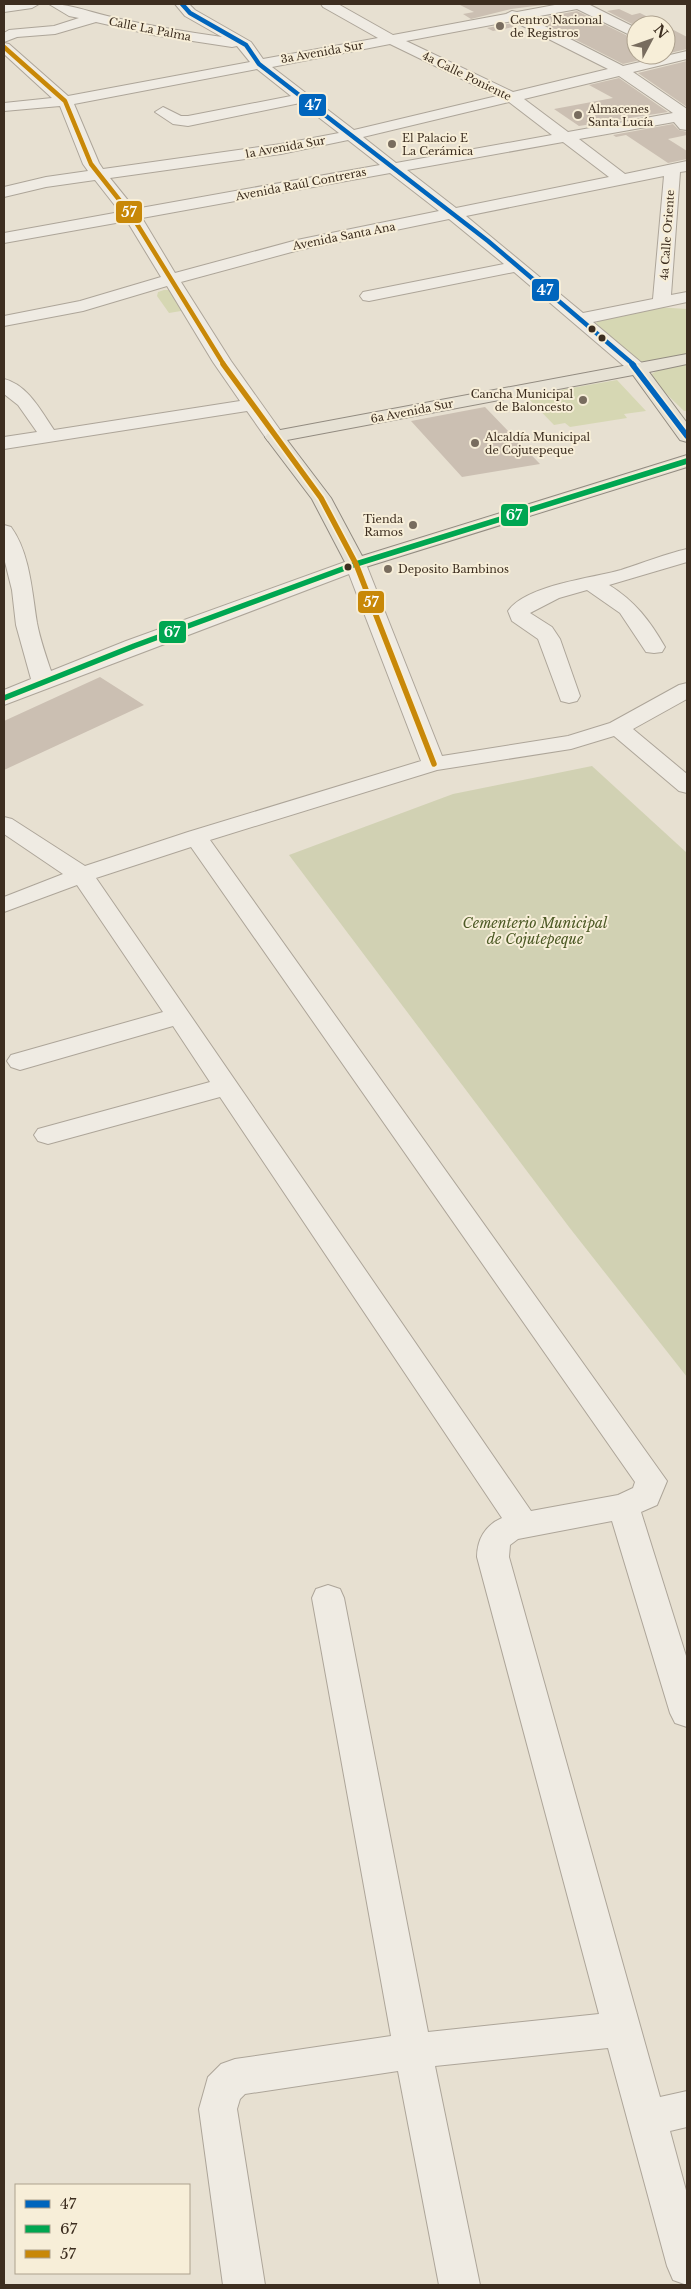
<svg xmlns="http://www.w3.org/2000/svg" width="691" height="2289" font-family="'Libre Baskerville',serif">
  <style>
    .green { fill: #d6d7b3 }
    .cemetery { fill: #d1d1b3 }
    .building { fill: #cbbfb2 }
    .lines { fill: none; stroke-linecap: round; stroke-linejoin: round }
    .minor-casing { stroke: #ada599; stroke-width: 2 }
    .major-casing { stroke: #928b80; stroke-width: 2 }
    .minor { fill: #efebe3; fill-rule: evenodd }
    .major { fill: #e6e1d4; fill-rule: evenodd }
    .bus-1-far1-casing { stroke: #f7eed8; stroke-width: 6 }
    .bus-1-casing { stroke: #f7eed8; stroke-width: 9 }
    .bus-2-casing { stroke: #f7eed8; stroke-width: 9 }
    .bus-3-far1-casing { stroke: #f7eed8; stroke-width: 6 }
    .bus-3-casing { stroke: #f7eed8; stroke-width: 9 }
    .bus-1-far1 { stroke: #0065bd; stroke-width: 4.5 }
    .bus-1 { stroke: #0065bd; stroke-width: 5.5 }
    .bus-2 { stroke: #00a651; stroke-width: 5.5 }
    .bus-3-far1 { stroke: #c88808; stroke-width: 4.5 }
    .bus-3 { stroke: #c88808; stroke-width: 5.5 }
    .poi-dot { fill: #786c5e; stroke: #f7eed8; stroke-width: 2 }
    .bus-dot { fill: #3d2e20; stroke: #f7eed8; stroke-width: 2 }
    .labels { text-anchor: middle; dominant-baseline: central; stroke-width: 4; stroke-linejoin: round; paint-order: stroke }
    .far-poi-label { font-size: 11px; fill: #3d2e20; stroke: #f7eed8; text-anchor: start }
    .far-street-label { font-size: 11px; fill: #3d2e20; stroke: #f7eed8 }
    .park-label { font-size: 14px; font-style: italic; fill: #4d5a26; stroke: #f7eed8 }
    .line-badge { stroke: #f7eed8; stroke-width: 2 }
    .badge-label { font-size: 14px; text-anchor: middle; font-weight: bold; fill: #fff }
  </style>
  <rect width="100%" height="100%" fill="#e7e0d1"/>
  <path class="green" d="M164 290H170L187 310 169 313 157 296 158 292Z
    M640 306 687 309V356L647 363 638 360 596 326 598 314Z
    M687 364V411H684L648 376 662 368Z
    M617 380 646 411 624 414 627 418 570 427 565 423 554 425 526 396Z"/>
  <path class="cemetery" d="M592 766 687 853V1377L569 1227 289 855 453 794Z"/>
  <path class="building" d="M458 4H551L511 9 471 19 463 14 474 12Z
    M619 9 632 15 640 13 664 25 636 26 607 11Z
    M577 11 636 40V55H662L623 64 535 19Z
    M513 23 519 26 493 31 487 28Z
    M666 26 687 37V49L666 54Z
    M687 61V107L638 73Z
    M619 78 668 112 579 126 554 109 613 98 589 85Z
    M673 124 679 130 687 132V135L668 139 687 151V159L668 163 626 135 616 137 613 135Z
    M485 407 540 464 462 477 411 421Z
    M100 677 144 705 4 770V721Z"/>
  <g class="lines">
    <g class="minor-casing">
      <path id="minor" d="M4 4H39L32 8 4 12Z
        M49 4C69 3 95 14 116 18 151 26 186 32 222 37L185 16 175 4H189L195 10 251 42 263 59 378 38 323 7 321 4H338L393 35 506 14 512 11 517 12 560 4H588L636 28V38L577 9 529 18 623 66 687 51V59L633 72 687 109V130L680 129 674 122 579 139 625 174 687 161V171L680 172 671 295 687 292V302L593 322 643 364 646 368 643 372H631L514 272 369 301 363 300 360 296 363 292 504 264 449 219 299 250 181 282 231 361 285 437 282 441H268L247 411 4 449V437L37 432 18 405 4 394V379C28 385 41 411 54 430L240 401 213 362 167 286 83 311 4 326V316L80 301 161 277 127 221 4 243V233L120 212 95 180 46 187 4 197V187L46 177 88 171 83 164 60 106 4 111V103L52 98 4 54V43L9 44 68 96 250 62 237 46 232 47 153 35 96 22 55 34 17 37 4 42V33L9 30 54 26 79 18 69 16ZM513 21 608 69 513 92 406 41ZM390 44 497 96 354 130 272 67ZM257 69 291 96 188 116H181L163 107 155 112 173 124 188 126 300 103 339 133 281 144 103 169 99 163 74 104ZM619 76 673 113 568 132 524 99ZM509 102 552 135 396 163 363 137ZM348 140 380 165 135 209 110 178 281 154ZM563 142 609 177 456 208 407 170ZM390 173 439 211 297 240 175 273 142 218ZM664 176 653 299 583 313 466 216Z
        M4 525 11 527C30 553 32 592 37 623 40 639 46 656 51 671L126 641 356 558 363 560 366 564 442 756 568 736 610 723 679 685 687 683V699L633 729 687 774V793L679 791 614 736 571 749 437 770 210 840 667 1481 657 1505 641 1512 687 1659V1727L675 1723 670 1713 612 1521 518 1539 510 1545 509 1557 660 2097 687 2091V2127L670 2131 687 2194V2285L673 2280 667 2266 608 2048 435 2066 480 2285H439L398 2071 245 2094 240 2099 237 2109 265 2285H223L199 2109 208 2077 221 2064 235 2059 391 2036 312 1598 316 1589 328 1585 340 1589 344 1598 428 2032 599 2014 477 1557C477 1540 485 1525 502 1518L220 1097 48 1144 38 1141 34 1135 38 1129 210 1082 173 1026 20 1070 11 1067 7 1061 11 1055 163 1012 77 885 4 912V897L63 874 4 834V817L12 819 85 866 188 832 421 761 349 574 4 705V690L31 679 16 625 12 590 4 558ZM191 847 635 1482 633 1488 618 1495 531 1511 96 878Z
        M687 549V562L609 585C635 601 650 621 665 647L662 652 654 653 646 652 620 613 587 590 559 598 530 613 552 627 560 639 580 696 577 701 569 703 561 701 538 639 512 621 508 611C526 585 593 578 621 570 643 563 665 554 687 549Z"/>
    </g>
    <g class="major-casing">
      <path id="major" d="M687 354V364L649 372 687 423V442L680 440 633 375 287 440 331 498 362 556 687 455V467L356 570 349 568 346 564 312 499 265 437 268 433 275 431Z"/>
    </g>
    <use href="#minor" class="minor"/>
    <use href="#major" class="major"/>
    <g class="bus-1-far1-casing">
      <path id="bus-1-far1" d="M182 4 190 13 246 45 259 64 488 241 634 365"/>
    </g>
    <g class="bus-1-casing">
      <path id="bus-1" d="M632 364 687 436"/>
    </g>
    <g class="bus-2-casing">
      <path id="bus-2" d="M4 698 134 646 356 564 687 461"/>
    </g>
    <g class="bus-3-far1-casing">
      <path id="bus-3-far1" d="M4 47 65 101 91 164 132 216 224 365"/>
    </g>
    <g class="bus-3-casing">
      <path id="bus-3" d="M223 364 321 498 356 564 434 764"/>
    </g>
    <use href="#bus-1-far1" class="bus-1-far1"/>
    <use href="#bus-1" class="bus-1"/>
    <use href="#bus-2" class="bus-2"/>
    <use href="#bus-3-far1" class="bus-3-far1"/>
    <use href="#bus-3" class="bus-3"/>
  </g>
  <g class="poi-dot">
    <circle cx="500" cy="26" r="5"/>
    <circle cx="578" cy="115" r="5"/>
    <circle cx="392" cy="144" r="5"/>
    <circle cx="583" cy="400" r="5"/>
    <circle cx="475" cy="443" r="5"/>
    <circle cx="413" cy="525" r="5"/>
    <circle cx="388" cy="569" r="5"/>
  </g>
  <g class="bus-dot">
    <circle cx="592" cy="329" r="4.5"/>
    <circle cx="602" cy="338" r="4.5"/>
    <circle cx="348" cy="567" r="4.5"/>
  </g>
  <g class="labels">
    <g class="far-poi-label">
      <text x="510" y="20">Centro Nacional<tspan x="510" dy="13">de Registros</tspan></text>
      <text x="588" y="109">Almacenes<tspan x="588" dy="13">Santa Lucía</tspan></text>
      <text x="402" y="138">El Palacio E<tspan x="402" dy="13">La Cerámica</tspan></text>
      <text x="573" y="394" text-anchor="end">Cancha Municipal<tspan x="573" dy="13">de Baloncesto</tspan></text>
      <text x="485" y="437">Alcaldía Municipal<tspan x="485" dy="13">de Cojutepeque</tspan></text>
      <text x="403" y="519" text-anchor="end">Tienda<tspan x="403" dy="13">Ramos</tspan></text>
      <text x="398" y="569">Deposito Bambinos</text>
    </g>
    <g class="far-street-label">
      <text transform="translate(150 29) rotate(11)">Calle La Palma</text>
      <text transform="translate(322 52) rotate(-10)">3a Avenida Sur</text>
      <text transform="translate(467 76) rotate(26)">4a Calle Poniente</text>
      <text transform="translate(285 147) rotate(-10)">1a Avenida Sur</text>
      <text transform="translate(301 184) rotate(-11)">Avenida Raúl Contreras</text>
      <text transform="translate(667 235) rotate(-86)">4a Calle Oriente</text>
      <text transform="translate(344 236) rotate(-11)">Avenida Santa Ana</text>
      <text transform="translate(412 411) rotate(-11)">6a Avenida Sur</text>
    </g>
    <g class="park-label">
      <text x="535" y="923">Cementerio Municipal<tspan x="535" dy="16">de Cojutepeque</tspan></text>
    </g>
  </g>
  <g class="line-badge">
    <rect x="298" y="93" width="29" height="24" rx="5" fill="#0065bd"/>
    <rect x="115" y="200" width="28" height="24" rx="5" fill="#c88808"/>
    <rect x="531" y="278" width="29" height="24" rx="5" fill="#0065bd"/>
    <rect x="500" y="503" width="29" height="24" rx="5" fill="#00a651"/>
    <rect x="357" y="590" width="28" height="24" rx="5" fill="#c88808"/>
    <rect x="158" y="620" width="29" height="24" rx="5" fill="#00a651"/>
  </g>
  <g class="badge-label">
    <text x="313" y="110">47</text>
    <text x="129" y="217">57</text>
    <text x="545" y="295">47</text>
    <text x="514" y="520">67</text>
    <text x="371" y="607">57</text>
    <text x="172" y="637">67</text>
  </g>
  <rect width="691" height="2289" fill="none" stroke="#3d2e20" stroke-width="10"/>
  <rect x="15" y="2184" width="175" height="90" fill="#f7eed8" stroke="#ada18e"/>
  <rect x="25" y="2200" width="25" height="8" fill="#0065bd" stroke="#ada18e"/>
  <text x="60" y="2209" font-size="15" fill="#3d2e20">47</text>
  <rect x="25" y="2225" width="25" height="8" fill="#00a651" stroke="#ada18e"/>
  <text x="60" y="2234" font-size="15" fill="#3d2e20">67</text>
  <rect x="25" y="2250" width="25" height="8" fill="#c88808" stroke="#ada18e"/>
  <text x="60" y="2259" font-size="15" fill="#3d2e20">57</text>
  <g transform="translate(651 40) rotate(49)"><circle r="24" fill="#f7eed8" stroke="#ada18e"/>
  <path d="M0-4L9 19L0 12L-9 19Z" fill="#786c5e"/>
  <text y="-8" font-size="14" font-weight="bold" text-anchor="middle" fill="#3d2e20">N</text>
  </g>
</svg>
